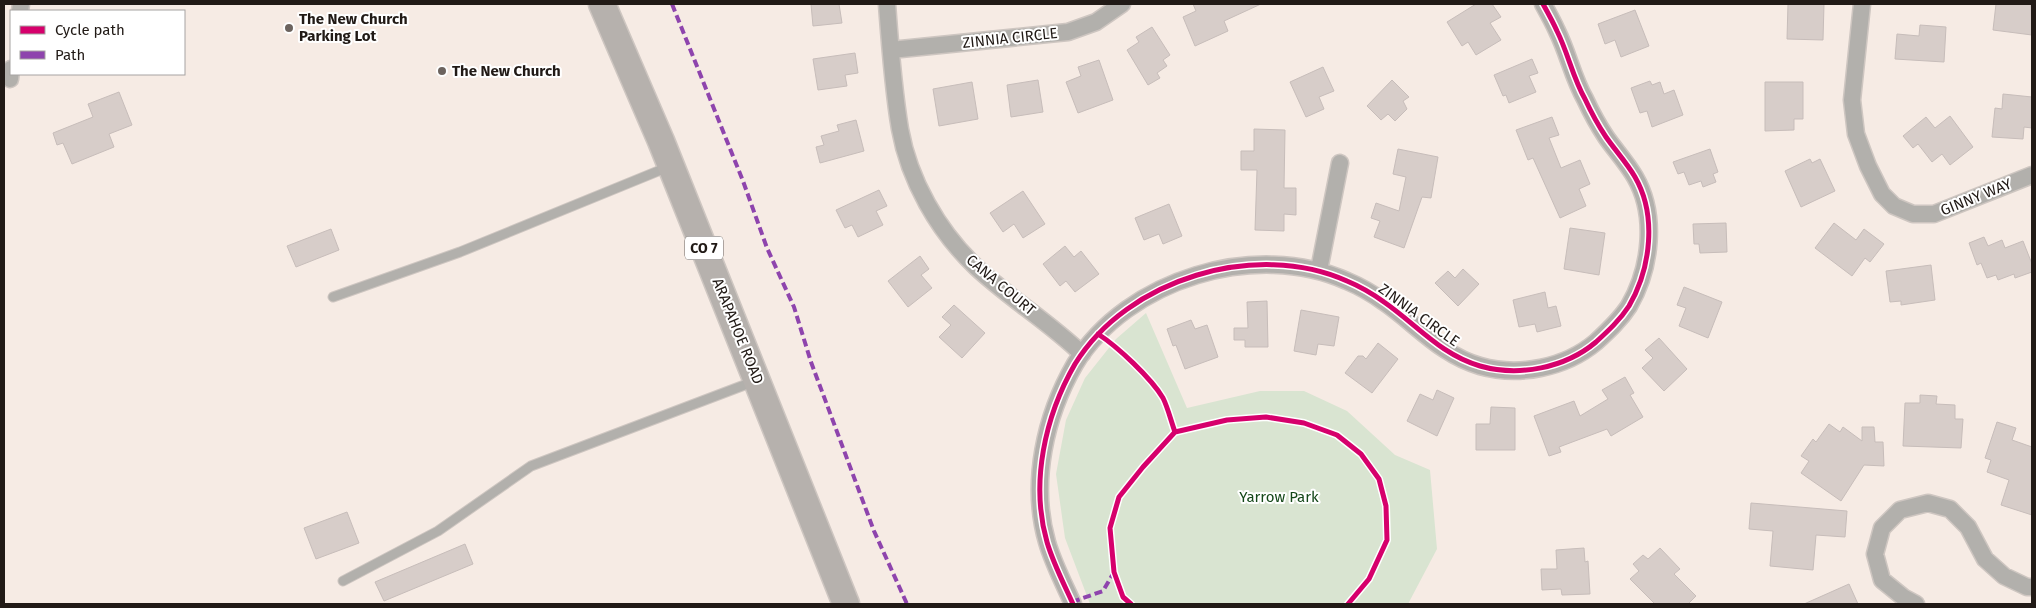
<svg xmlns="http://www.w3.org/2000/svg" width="2036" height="608" font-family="'Fira Sans',sans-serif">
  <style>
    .green { fill: #d9e4d1 }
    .building { fill: #d7cdc9; stroke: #c7bdba }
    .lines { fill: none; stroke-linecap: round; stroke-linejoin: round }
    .lane-casing { stroke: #cec6c1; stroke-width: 11 }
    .street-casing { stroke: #cec6c1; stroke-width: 19 }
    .primary-casing { stroke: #cec6c1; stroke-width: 29 }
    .lane { stroke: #b2b0ac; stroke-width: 9 }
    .street { stroke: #b2b0ac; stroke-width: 16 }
    .primary { stroke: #b6b1ad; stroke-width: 26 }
    .quiet { stroke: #8e44ad; stroke-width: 4; stroke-dasharray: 8 4; stroke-linecap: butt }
    .cycleway-casing { stroke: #fff; stroke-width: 8 }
    .cycleway { stroke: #d6006c; stroke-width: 5 }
    .poi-dot { fill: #6c635e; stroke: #fff; stroke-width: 2 }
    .labels { text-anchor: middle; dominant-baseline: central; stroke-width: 4; stroke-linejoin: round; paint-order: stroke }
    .shield { fill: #fff; stroke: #645f5c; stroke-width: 1 }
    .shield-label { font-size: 14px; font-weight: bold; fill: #211a16 }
    .poi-label { font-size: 15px; font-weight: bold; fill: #211a16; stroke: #fff; text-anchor: start }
    .street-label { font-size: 15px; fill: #211a16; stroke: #fff }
    .park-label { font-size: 15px; fill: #144718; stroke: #fff }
  </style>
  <rect width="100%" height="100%" fill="#f6ebe4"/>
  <path class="green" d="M1146 313 1187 408 1260 391H1304L1347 411 1395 455 1430 470 1437 549 1408 604H1090L1065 538 1056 474 1066 420 1085 378 1116 339Z"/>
  <path class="building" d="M811 4H839L842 23 813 26Z
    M1193 4H1261L1224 21 1228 31 1195 46 1183 17 1196 11Z
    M1476 4H1492L1501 17 1490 23 1501 40 1476 55 1468 42 1462 46 1447 22Z
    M1788 4H1824L1823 40 1787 39Z
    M1996 4H2031L2032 35 1993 30Z
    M1635 10 1649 46 1621 57 1615 40 1605 44 1598 24Z
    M1920 25 1946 27 1944 62 1895 59 1897 34 1919 36Z
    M1152 27 1170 55 1163 60 1167 66 1157 73 1160 78 1148 85 1127 50 1139 42 1136 37Z
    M855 53 858 73 845 75 847 86 818 90 813 59Z
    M1532 59 1538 73 1529 76 1536 92 1509 103 1506 95 1503 96 1494 75Z
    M1099 60 1113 100 1078 113 1066 82 1081 76 1078 67Z
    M1323 67 1334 91 1319 97 1324 109 1306 117 1290 82Z
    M1038 80 1043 112 1011 117 1007 85Z
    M1392 80 1409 97 1403 101 1407 109 1395 121 1388 114 1381 120 1367 106Z
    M1650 81 1652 85 1660 82 1664 94 1674 90 1683 115 1652 127 1647 111 1640 113 1631 88Z
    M972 82 978 119 939 126 933 89Z
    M1765 82H1803V119H1794V130L1765 131Z
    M119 92 132 125 109 134 114 147 72 164 63 143 57 145 53 133 93 117 88 104Z
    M2003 94 2032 97V128L2024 127 2023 139 1992 137 1995 108 2002 109Z
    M1950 116 1973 147 1950 165 1942 154 1932 162 1918 144 1913 148 1903 136 1926 117 1935 128Z
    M1552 117 1559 135 1549 138 1561 168 1580 160 1590 184 1579 189 1586 206 1560 218 1533 158 1528 160 1516 130Z
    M856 120 864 151 820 163 816 147 824 145 821 136 839 131 837 125Z
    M1254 129 1285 130 1284 188H1296V215L1284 214V231L1255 230 1257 170H1241V151H1254Z
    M1398 149 1438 157 1431 198 1422 197 1404 248 1374 237 1380 221 1371 218 1376 203 1399 211 1406 177 1393 174Z
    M1710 149 1718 172 1713 174 1716 182 1703 187 1701 181 1689 185 1684 172 1678 174 1673 162Z
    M1810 159 1812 163 1820 159 1835 191 1801 207 1785 171Z
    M879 190 887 206 876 211 883 225 858 237 852 225 845 228 836 210Z
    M1023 191 1045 224 1023 238 1014 224 1003 232 990 213Z
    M1169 204 1182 236 1163 244 1159 234 1144 240 1135 218Z
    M1726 223 1727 252 1700 253 1699 244H1694L1693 224Z
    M1834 223 1856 240 1864 229 1884 244 1870 262 1865 258 1852 276 1815 248Z
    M1570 228 1605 233 1599 275 1564 269Z
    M331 229 339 250 296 267 287 246Z
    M1984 237 1988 246 2002 240 2005 248 2023 241 2032 264V272L2015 278 2014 274 1998 280 1996 275 1987 278 1981 263 1977 265 1969 243Z
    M1065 246 1074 257 1081 251 1099 274 1075 292 1066 281 1060 286 1043 264Z
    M920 256 929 269 921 275 932 288 908 307 888 281Z
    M1931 265 1935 300 1901 305V301L1890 302 1886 271Z
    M1463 269 1479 284 1458 306 1435 283 1448 271 1455 278Z
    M1684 287 1722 302 1708 338 1679 326 1686 308 1677 305Z
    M1545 292 1548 308 1556 306 1561 326 1537 332 1535 324 1519 327 1513 300Z
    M1267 301 1268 347H1245V340H1234V328H1248L1247 302Z
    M954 305 985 333 962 358 939 337 951 325 942 317Z
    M1301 310 1339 317 1334 346 1318 344 1316 355 1294 351Z
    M1191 320 1195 329 1207 325 1218 357 1185 369 1176 345 1173 346 1167 329Z
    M1659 338 1687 369 1664 391 1642 368 1653 358 1645 350Z
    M1378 343 1398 359 1372 393 1345 373 1358 356H1363L1366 359Z
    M1625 377 1634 393 1630 395 1643 417 1611 436 1607 429 1559 447 1561 452 1549 456 1534 416 1574 401 1580 416 1608 399 1602 390Z
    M1437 390 1454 398 1437 436 1407 421 1420 394 1433 400Z
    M1920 395 1937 396 1936 404 1955 405V419H1963L1961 448 1903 446 1905 403H1920Z
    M1491 407 1515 408V450H1476V424H1490Z
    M1997 422 2016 428 2012 440 2032 447V515L2001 505 2009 480 1987 472 1991 460 1985 458Z
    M1829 424 1840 432 1843 427 1862 441V427H1874L1875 442H1883L1884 466 1864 465 1841 501 1801 473 1809 461 1801 456 1813 439 1816 442Z
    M1751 503 1847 511 1845 537 1816 535 1813 570 1770 566 1773 531 1749 529Z
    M347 512 359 543 316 559 304 528Z
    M465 544 473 564 384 601 375 582Z
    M1584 548 1585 562 1588 561 1590 594 1562 595 1561 589 1542 590 1541 569H1557L1556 550Z
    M1660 548 1680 569 1674 574 1696 596 1688 604H1655L1630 579 1639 571 1633 564 1643 555 1648 559Z
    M1849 584 1858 604H1804Z"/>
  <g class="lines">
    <g class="lane-casing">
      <path id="lane" d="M333 297 460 252 668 167
        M343 581 438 531 531 466 755 381"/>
    </g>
    <g class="street-casing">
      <path id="street" d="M887 4C890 45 893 88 900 129 909 180 938 231 976 267 1009 298 1049 322 1082 354
        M1862 4 1852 100 1856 134 1868 166 1882 194 1894 206 1913 214H1934L2032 175
        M20 11 21 4
        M891 50 1068 32 1096 22 1122 4
        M10 79 11 69
        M1319 270 1340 163
        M1073 604C1064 584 1053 563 1047 542 1030 483 1045 416 1075 364 1127 279 1256 240 1347 281 1359 286 1373 294 1384 302 1416 324 1441 355 1480 366 1519 377 1565 368 1596 342 1608 331 1620 320 1629 306 1651 268 1657 215 1635 177 1627 163 1615 150 1606 137 1598 125 1591 112 1585 99 1573 78 1568 53 1557 31 1553 22 1548 13 1543 4
        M1916 604 1903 597 1882 580 1875 554 1882 528 1900 510 1928 503 1950 509 1968 527 1985 559 2004 576 2027 587H2032"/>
    </g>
    <g class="primary-casing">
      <path id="primary" d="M602 4 661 141 846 604"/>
    </g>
    <use href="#lane" class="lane"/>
    <use href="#street" class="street"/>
    <use href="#primary" class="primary"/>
    <path class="quiet" d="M672 4 743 181 767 248 794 307 811 362 874 531 907 604
      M1072 602 1103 591 1114 572"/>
    <g class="cycleway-casing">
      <path id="cycleway" d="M1098 334C1118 347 1151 378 1163 398 1168 408 1171 421 1175 432
        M1073 604C1064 584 1053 563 1047 542 1030 483 1045 416 1075 364 1127 279 1256 240 1347 281 1359 286 1373 294 1384 302 1416 324 1441 355 1480 366 1519 377 1565 368 1596 342 1608 331 1620 320 1629 306 1651 268 1657 215 1635 177 1627 163 1615 150 1606 137 1598 125 1591 112 1585 99 1573 78 1568 53 1557 31 1553 22 1548 13 1543 4
        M1131 604 1123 597 1114 572 1110 528 1119 497 1143 467 1175 432 1227 420 1266 417 1304 423 1337 435 1361 454 1379 479 1386 506 1387 540 1369 579 1348 604"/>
    </g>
    <use href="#cycleway" class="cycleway"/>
  </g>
  <g class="poi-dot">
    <circle cx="289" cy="28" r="5"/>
    <circle cx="442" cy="71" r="5"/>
  </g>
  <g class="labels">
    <rect class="shield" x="685" y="236.5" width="38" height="23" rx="4"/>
    <g class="shield-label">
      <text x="704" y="248">CO 7</text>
    </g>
    <g class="poi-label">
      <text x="299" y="19">The New Church<tspan x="299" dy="17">Parking Lot</tspan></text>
      <text x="452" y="71">The New Church</text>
    </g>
    <g class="street-label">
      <text transform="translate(1010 38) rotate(-6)">ZINNIA CIRCLE</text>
      <text transform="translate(1976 197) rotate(-22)">GINNY WAY</text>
      <text transform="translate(1001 285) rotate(40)">CANA COURT</text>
      <text transform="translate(1419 315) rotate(36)">ZINNIA CIRCLE</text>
      <text transform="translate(738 331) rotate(68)">ARAPAHOE ROAD</text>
    </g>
    <g class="park-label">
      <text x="1279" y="497">Yarrow Park</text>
    </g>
  </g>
  <rect width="2036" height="608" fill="none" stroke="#211a16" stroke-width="10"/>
  <rect x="10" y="10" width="175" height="65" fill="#ffffff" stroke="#a6a3a2"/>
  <rect x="20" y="26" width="25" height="8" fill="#d6006c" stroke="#a6a3a2"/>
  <text x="55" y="35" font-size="15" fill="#211a16">Cycle path</text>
  <rect x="20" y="51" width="25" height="8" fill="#8e44ad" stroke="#a6a3a2"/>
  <text x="55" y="60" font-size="15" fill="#211a16">Path</text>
</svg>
